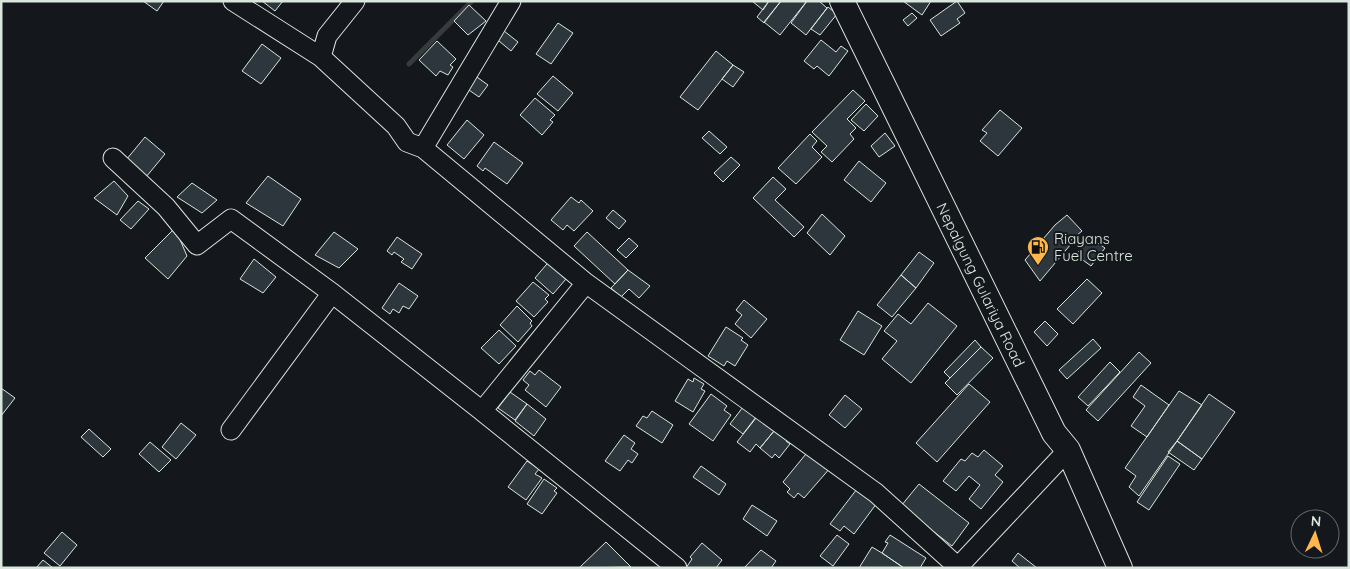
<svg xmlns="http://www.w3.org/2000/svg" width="1350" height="569" font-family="Quicksand,sans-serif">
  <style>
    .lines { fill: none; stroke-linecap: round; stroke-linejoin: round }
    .stream { stroke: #363b3e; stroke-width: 5 }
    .building { fill: #2c363c; stroke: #d8e6dc }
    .minor-casing { stroke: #d8e6dc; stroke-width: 21 }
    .major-casing { stroke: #d8e6dc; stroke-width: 26 }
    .minor { stroke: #14181c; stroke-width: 19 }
    .major { stroke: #14181c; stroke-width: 24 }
    .labels { text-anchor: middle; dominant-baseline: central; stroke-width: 4; stroke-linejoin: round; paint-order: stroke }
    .poi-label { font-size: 15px; fill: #d8e6dc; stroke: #14181c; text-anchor: start }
    .street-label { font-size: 15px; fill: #d8e6dc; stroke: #14181c }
  </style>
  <rect width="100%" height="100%" fill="#14181c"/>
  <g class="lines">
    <path class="stream" d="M409 64 472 1"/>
  </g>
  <path class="building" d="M143 1H164L157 11Z
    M262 1H283L275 11Z
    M752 1H769L763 10Z
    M769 1H781L764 23 757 17Z
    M781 1H807L780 35 764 22Z
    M807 1H819L827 8 806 35 791 23Z
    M903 1H931L922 15Z
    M957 1 965 13 957 19 960 23 941 36 930 20Z
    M469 5 486 21 468 35 454 21Z
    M828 7 837 14 820 35 811 29Z
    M912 13 917 18 908 26 903 20Z
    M558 23 573 33 551 64 536 54Z
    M499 27 518 42 511 51 493 36Z
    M821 40 836 52 841 46 848 51 829 76 817 66 814 69 804 61Z
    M437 41 456 59 450 65 453 67 448 75 440 71 436 76 419 60Z
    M262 44 281 58 261 84 242 71Z
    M716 51 733 65 698 110 680 97Z
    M733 65 744 72 733 87 722 79Z
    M474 75 488 85 479 97 466 88Z
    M553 76 573 93 558 111 537 94Z
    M853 90 865 101 847 119 856 128 850 134 854 139 832 162 821 152 827 146 812 132Z
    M535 98 555 115 550 120 553 122 542 135 520 115Z
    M866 104 878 116 864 131 851 120Z
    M1000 110 1022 128 998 156 980 141 987 133 982 130Z
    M467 120 484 135 464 159 447 145Z
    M709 131 727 147 720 154 702 138Z
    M885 133 895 146 879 157 871 146Z
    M810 134 817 141 812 147 822 157 796 184 778 168Z
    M145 137 165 154 146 177 126 160Z
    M494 142 523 163 507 184 485 168 483 171 477 166Z
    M731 157 740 165 723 182 714 173Z
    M859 161 886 183 871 202 844 180Z
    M268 176 301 199 283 226 246 203Z
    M773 177 786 189 775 200 804 227 794 237 753 198Z
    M114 181 128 196 117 215 94 198Z
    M192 183 217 200 202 213 177 197Z
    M571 197 579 203 581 200 593 211 574 231 567 225 563 230 551 220Z
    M138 201 149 209 131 229 120 220Z
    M613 210 626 221 619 229 606 218Z
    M822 214 845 236 830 255 807 233Z
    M1067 215 1082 231 1069 242 1071 244 1040 281 1025 260 1055 225Z
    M175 228 187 256 168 279 145 258Z
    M334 232 358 249 339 268 315 255Z
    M587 232 628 270 615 284 574 246Z
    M397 237 422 254 412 269 401 262 404 259 394 252 392 255 387 251Z
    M1089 237 1105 248 1091 266 1076 255Z
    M629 238 638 246 626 258 617 250Z
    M919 252 934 263 916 288 901 275Z
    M552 258 567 270 562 276 566 279 553 294 535 278Z
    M254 259 276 277 263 293 240 279Z
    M628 270 650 286 639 298 629 289 621 297 611 288Z
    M901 275 916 288 892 317 877 305Z
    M1087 279 1102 293 1073 324 1057 309Z
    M533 282 549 295 545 299 548 302 534 317 516 301Z
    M399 283 418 296 409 309 403 306 399 313 393 309 390 314 382 308Z
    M744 300 767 319 751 338 735 324 742 315 736 310Z
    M928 303 957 326 911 383 882 359 897 341 884 331 898 314 911 324Z
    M517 306 532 321 530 323 532 326 518 342 500 325Z
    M858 311 882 326 864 355 840 340Z
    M1045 321 1058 334 1047 346 1034 332Z
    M726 327 743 338 741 340 748 345 735 366 727 361 724 366 708 356Z
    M499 330 516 346 499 364 481 348Z
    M1093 339 1101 348 1067 379 1059 370Z
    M975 340 981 347 950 378 944 372Z
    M981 347 993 358 957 395 945 383Z
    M1139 352 1151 363 1098 421 1086 410Z
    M1110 362 1120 372 1088 406 1078 397Z
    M539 370 561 387 546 407 525 390 529 385 523 380 530 371 535 375Z
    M694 378 704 384 701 389 705 391 693 412 675 401 688 379 693 382Z
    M969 384 990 402 937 462 916 443Z
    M1141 385 1169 405 1147 437 1131 426 1145 406 1133 397Z
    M1 388 15 398 1 416Z
    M1179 391 1202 405 1139 496 1129 487 1136 476 1125 468Z
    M510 392 527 404 515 420 498 408Z
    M711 394 727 406 724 410 731 415 713 441 689 424Z
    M1209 394 1235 412 1202 459 1177 441Z
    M845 395 862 409 845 428 829 415Z
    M527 404 546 419 534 436 515 421Z
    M743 407 756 417 743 434 730 424Z
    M652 411 673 425 662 443 636 426 643 416 647 418Z
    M760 413 774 431 760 448 756 444 750 452 737 442Z
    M181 423 196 435 176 459 162 447Z
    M89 429 111 449 103 457 81 437Z
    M774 431 788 438 786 441 790 444 779 458 775 454 772 458 760 448Z
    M624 435 635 443 631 449 638 454 632 463 628 460 620 471 605 461Z
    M1177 441 1202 459 1194 470 1168 452Z
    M150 442 171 460 159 472 139 454Z
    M810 449 831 467 804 498 798 493 794 498 787 492 790 489 783 482Z
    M984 450 1003 466 995 475 1003 482 981 509 969 499 980 485 969 476 956 491 943 481 961 459 965 461 972 453 978 457Z
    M1168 456 1180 464 1149 510 1137 502Z
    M527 461 539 469 535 474 542 478 526 500 508 487Z
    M701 466 726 484 719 495 693 477Z
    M544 479 557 488 554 491 557 493 542 514 527 504Z
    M919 484 969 523 952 546 901 506Z
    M857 489 877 503 854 534 844 526 840 531 830 524Z
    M752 505 777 521 767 536 743 519Z
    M62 532 77 545 60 566 44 553Z
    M837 535 849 544 833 566 820 556Z
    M890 535 926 558 920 568H904L882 553 888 543 885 542Z
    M606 542 631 567 579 568Z
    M702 543 722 560 716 568H686L692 559 690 557Z
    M872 547 882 553 904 568H859Z
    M761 550 776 561 771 568H744Z
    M1018 553 1037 568H1020L1012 561Z
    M43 560 53 568H36Z"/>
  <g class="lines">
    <g class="minor-casing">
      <path id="minor" d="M233 1 321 57 396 126 407 142 423 148
        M511 1 423 148 586 283 482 411 677 568
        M321 57 327 36 355 1
        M113 158 166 207 197 245 231 219 332 293 482 411
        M586 283 876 493 958 567
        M231 430 332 293
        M957 568 1068 450"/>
    </g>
    <g class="major-casing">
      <g id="major">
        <path id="s1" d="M842 1 1054 433 1068 450 1120 568"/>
      </g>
    </g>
    <use href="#minor" class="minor"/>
    <use href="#major" class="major"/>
  </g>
  <defs>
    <g id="fuel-pin" transform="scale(1.125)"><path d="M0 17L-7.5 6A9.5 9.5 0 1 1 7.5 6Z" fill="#ffb74d" stroke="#14181c"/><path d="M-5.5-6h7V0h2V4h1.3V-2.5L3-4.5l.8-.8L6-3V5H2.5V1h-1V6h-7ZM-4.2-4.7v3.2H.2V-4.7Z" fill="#111"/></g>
  </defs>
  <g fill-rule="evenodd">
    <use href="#fuel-pin" x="1038" y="247"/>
  </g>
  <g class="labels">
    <g class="poi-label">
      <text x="1054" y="238">Riayans<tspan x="1054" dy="17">Fuel Centre</tspan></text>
    </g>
    <g class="street-label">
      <text stroke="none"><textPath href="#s1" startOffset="316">Nepalgung Gulariya Road</textPath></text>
    </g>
  </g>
  <rect width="1350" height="569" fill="none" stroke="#d8e6dc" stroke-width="5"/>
  <g transform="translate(1315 534) rotate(4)"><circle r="24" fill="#14181c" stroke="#626a69"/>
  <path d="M0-4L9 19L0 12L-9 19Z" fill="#ffb74d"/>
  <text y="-8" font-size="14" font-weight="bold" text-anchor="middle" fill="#d8e6dc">N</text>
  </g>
</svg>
